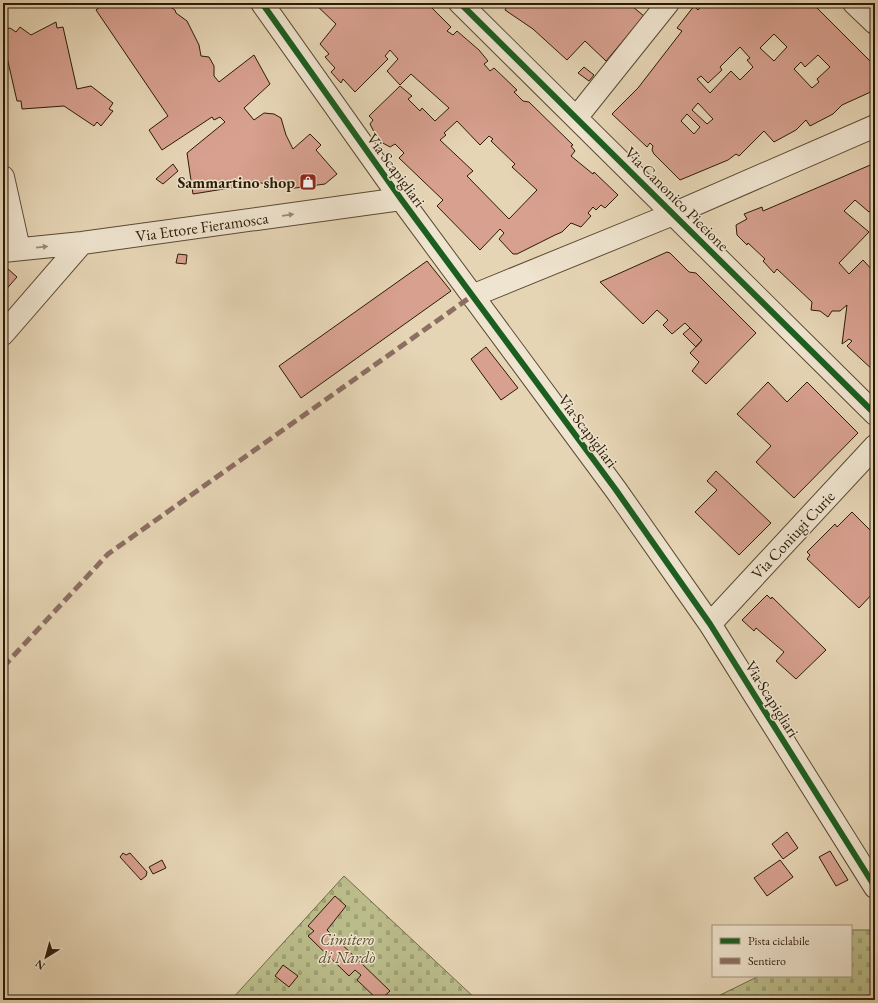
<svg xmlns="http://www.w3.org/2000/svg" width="878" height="1003" font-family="'EB Garamond',serif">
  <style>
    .cemetery { fill: url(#cemetery-stones); stroke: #736c48 }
    .building { fill: #d7a08f; stroke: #2c1b06; fill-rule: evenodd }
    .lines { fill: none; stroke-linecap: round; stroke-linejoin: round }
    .minor-casing { stroke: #5a4a32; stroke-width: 24 }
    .minor { stroke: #efe4cf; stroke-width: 22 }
    .quiet { stroke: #8d6e63; stroke-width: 5; stroke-dasharray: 10 5; stroke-linecap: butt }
    .cycleway-casing { stroke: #efe4cf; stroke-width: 8 }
    .cycleway { stroke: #1b5e20; stroke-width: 6 }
    .oneway { fill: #978a75 }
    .labels { text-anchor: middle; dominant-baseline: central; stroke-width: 3; stroke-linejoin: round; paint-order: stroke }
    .street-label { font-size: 16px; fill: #2c1b06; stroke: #efe4cf }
    .poi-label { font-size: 16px; font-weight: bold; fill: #2c1b06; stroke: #efe4cf; text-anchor: end }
    .park-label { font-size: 16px; font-style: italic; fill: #574b2e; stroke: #efe4cf }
  </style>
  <defs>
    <pattern id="cemetery-stones" width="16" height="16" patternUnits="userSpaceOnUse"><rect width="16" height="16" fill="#babc8a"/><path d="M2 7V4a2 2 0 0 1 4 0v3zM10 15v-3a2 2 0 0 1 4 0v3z" fill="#a0a176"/></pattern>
  </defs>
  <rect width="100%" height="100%" fill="#e6d5b5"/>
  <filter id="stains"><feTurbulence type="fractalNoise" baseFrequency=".005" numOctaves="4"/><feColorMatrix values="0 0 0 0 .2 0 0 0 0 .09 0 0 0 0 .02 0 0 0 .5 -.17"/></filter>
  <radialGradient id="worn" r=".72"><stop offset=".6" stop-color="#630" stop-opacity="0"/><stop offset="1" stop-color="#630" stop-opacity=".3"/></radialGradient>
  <path class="cemetery" d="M344 876 477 1000H231Z
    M851 930H875V1000H710L759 976H851Z"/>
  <path class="building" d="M98 3H164L175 10 176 13 187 21 199 45 201 56 209 57 214 66V76L219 82 254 55 270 84 244 108 254 120 264 113 274 114 281 118 286 135 293 149 310 134 321 145 316 150 337 174 325 184 288 189 281 181 278 185 261 183 193 194 187 153 225 122 220 117 214 120 212 117 162 150 149 130 168 116 96 10 101 6Z
    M314 3H427L451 27 447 31 453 35 457 31 479 50 488 61 484 64 490 71 494 68 517 90 514 92 523 101 529 102 573 145 571 146 575 151 571 156 593 174 594 172 618 195 605 208 601 205 596 210 593 207 588 213 591 216 581 227 571 223 562 232 555 235 517 254H513L499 239 504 233 500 229 480 250 437 206 443 200 399 158 404 153 395 144 390 147 381 142 375 134 370 124 373 120 369 116 400 86 412 96 408 99 420 111 422 108 435 121 449 108 411 74 400 85 387 71 398 59 390 50 385 56 388 59 355 92 343 79 341 83 331 72 335 68 325 57 329 54 320 44 336 24ZM457 121 480 145 489 136 493 139 491 141 515 164 512 167 537 190 509 219 467 176 473 171 440 140 446 135 444 133Z
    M507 3H628L644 16 606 61 585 41 567 60 533 29 505 10 508 4Z
    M704 3H812L875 66V90L842 105 833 114 810 126 806 120 796 130 774 142 764 131 739 156 736 154 728 160 680 180 654 154 652 150 653 146 650 143 647 147 612 114 638 88 682 31 677 28 694 6 698 10ZM774 34 787 47 774 61 760 48ZM740 47 750 58 747 60 753 67 740 80 731 71 710 93 697 79 701 76 708 83 722 70 720 67ZM818 55 830 67 817 79 819 82 812 88 794 69 801 62 805 67ZM698 103 713 119 707 124 692 110ZM687 114 700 127 694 134 681 121Z
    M56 22 57 28 63 27 77 89 91 86 113 103 109 109 113 111 101 126 97 122 94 126 64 106 22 109 21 101H17L3 40 5 29 10 28 16 32 20 27 31 35Z
    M584 67 594 75 589 81 578 73Z
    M875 163V209L869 212 855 200 844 211 869 232 839 263 849 274 863 260 875 273V372L847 346 852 341 849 339 842 344 847 305 840 311H832L828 317 820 311 811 310 812 302 777 269 774 273 763 261 765 259 748 243 747 245 737 235 736 225 747 219 744 214 762 207 763 211Z
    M173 164 178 171 163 184 156 179Z
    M667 252 670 253 689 272 696 273 756 333 706 384 692 371 699 362 690 353 702 340 685 323 672 334 663 325 668 320 657 310 643 324 600 282Z
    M178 254 187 255 186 264 176 263Z
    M427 261 451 291 301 398 279 366Z
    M3 268H7L17 277 3 293Z
    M690 328 702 340 696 347 683 334Z
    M486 347 518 388 501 400 471 359Z
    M768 382 787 402 807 382 858 433 794 498 756 462 771 446 737 414Z
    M716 471 771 523 739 555 695 512 717 490 707 481Z
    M852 512 875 535V591L859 608 807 559 810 555 807 552 835 524 837 527Z
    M767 595 771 599 772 597 826 650 796 679 776 661 784 652 756 628 754 631 742 620Z
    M787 832 798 848 783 859 772 844Z
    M830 851 848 880 836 886 819 857Z
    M123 853 126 855 130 853 147 872 146 876 141 880 120 857Z
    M162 860 166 868 153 874 149 867Z
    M780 860 793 877 767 896 754 878Z
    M335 896 346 906 327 930 390 991 380 1000H378L357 980 361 975 355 970 349 976 308 936 314 931 308 926Z
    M283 965 298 976 289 987 275 976Z"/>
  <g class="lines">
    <g class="minor-casing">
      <path id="minor" d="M262 3 401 199 616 490 710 624 875 887
        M460 3 875 414
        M854 3 875 23
        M576 118 668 3
        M3 177 19 249
        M3 251 82 243 401 199
        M472 296 673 214 875 126
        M3 334 82 243
        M710 624 875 446"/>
    </g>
    <use href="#minor" class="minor"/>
    <path class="quiet" d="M3 667 108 554 472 296"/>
    <g class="cycleway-casing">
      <path id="cycleway" d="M262 3 401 199 616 490 710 624 875 887
        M460 3 875 414"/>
    </g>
    <use href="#cycleway" class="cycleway"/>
  </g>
  <defs><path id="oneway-solid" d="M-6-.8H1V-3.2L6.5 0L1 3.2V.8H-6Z"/></defs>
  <g class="oneway">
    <use href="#oneway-solid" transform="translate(288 215) rotate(-8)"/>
    <use href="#oneway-solid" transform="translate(42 247) rotate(-6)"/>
  </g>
  <defs>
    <g id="shop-square" transform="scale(0.9)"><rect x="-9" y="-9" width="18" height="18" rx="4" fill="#8f2418" stroke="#efe4cf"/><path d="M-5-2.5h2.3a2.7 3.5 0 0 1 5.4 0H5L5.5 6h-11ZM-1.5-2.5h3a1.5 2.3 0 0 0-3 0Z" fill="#fff"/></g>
  </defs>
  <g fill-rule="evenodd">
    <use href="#shop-square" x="308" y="182"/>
  </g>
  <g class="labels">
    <g class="street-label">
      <text transform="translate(396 170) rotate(54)">Via Scapigliari</text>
      <text transform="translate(677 199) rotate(45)">Via Canonico Piccione</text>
      <text transform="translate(202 227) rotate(-8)">Via Ettore Fieramosca</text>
      <text transform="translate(588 431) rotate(53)">Via Scapigliari</text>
      <text transform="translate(793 535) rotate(-47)">Via Coniugi Curie</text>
      <text transform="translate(772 699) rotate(58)">Via Scapigliari</text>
    </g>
    <g class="poi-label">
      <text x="295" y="182">Sammartino shop</text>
    </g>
    <g class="park-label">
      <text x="347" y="939">Cimitero<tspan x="347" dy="18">di Nardò</tspan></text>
    </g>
  </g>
  <rect width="878" height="1003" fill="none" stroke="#e6d5b5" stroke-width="16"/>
  <rect x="4" y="4" width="870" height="995" fill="none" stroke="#2c1b06" stroke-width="2"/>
  <rect x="8" y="8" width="862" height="987" fill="none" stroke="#2c1b06"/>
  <rect x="712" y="925" width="140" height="52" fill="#efe4cf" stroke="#a1947f"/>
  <rect x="720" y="938" width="20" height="6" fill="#1b5e20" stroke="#a1947f"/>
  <text x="748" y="945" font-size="12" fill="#2c1b06">Pista ciclabile</text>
  <rect x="720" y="958" width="20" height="6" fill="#8d6e63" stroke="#a1947f"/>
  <text x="748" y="965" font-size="12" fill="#2c1b06">Sentiero</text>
  <g transform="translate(46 957) rotate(217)" stroke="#efe4cf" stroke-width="3" paint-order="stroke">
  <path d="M0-3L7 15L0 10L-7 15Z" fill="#2c1b06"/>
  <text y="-6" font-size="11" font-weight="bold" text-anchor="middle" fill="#2c1b06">N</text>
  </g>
  <rect width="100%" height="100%" filter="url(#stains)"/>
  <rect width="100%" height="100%" fill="url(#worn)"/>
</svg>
